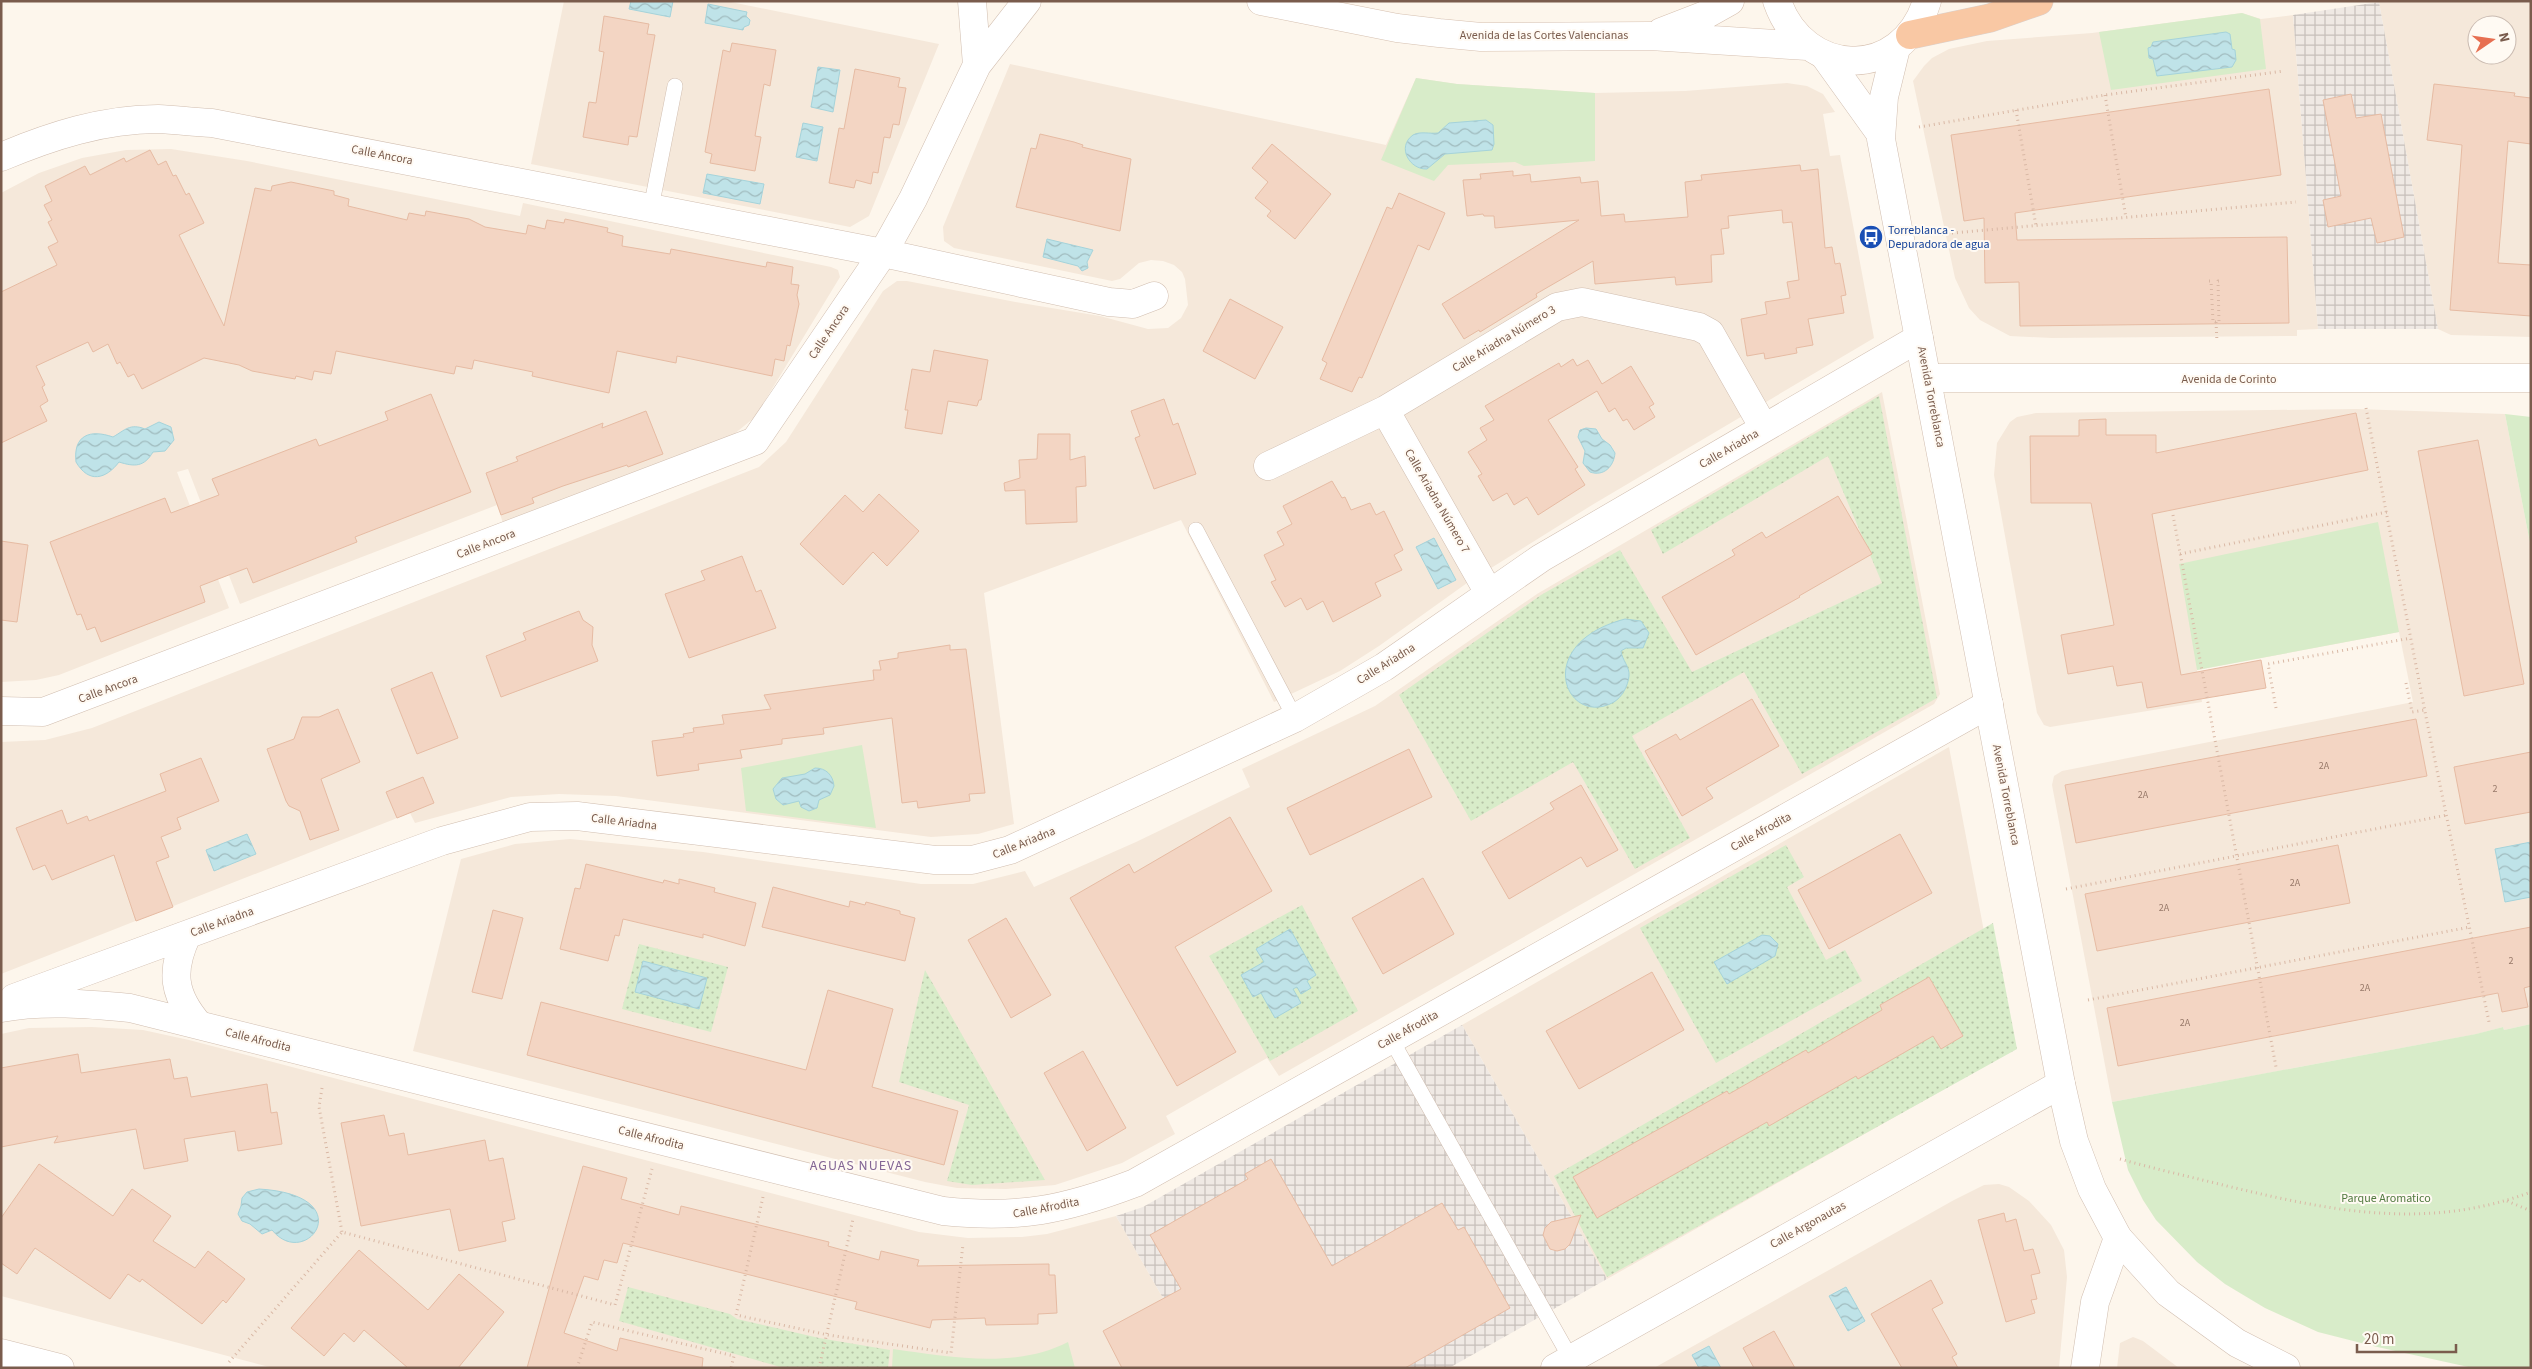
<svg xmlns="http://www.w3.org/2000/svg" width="2532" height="1369" font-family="'Source Sans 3',sans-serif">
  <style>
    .residential { fill: #f5e8da; fill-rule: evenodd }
    .industrial { fill: url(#industrial-grid) }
    .grass { fill: url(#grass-dots) }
    .park { fill: #d8ecc9 }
    .water { fill: url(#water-waves); stroke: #a5d3da }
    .building { fill: #f3d5c3; stroke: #e6bba3 }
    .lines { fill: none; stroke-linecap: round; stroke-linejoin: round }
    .service-casing { stroke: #d1beb0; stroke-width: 16 }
    .minor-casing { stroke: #d1beb0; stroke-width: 29 }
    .tertiary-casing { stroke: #d1beb0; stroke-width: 29 }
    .secondary-casing { stroke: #d6c0b0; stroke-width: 29 }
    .trunk-casing { stroke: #dad1cd; stroke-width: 29 }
    .path { stroke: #d9b8a5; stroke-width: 3; stroke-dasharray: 1 4; stroke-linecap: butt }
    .service { stroke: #fff; stroke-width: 15 }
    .minor { stroke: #fff; stroke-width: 28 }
    .tertiary { stroke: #fff; stroke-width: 28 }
    .secondary { stroke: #fff; stroke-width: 28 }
    .trunk { stroke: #f9c8a4; stroke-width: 28 }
    .labels { text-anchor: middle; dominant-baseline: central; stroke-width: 4; stroke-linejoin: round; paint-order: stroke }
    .number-label { font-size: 10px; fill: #987a6a }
    .street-label { font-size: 12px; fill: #7a5c4d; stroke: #fffaf3 }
    .transit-label { font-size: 12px; fill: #164399; stroke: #fffaf3; text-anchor: start }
    .park-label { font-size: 12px; fill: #537a41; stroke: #fffaf3 }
    .neighbourhood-label { font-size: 14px; letter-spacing: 1px; fill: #846695; stroke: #fffaf3 }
  </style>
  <defs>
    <pattern id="industrial-grid" width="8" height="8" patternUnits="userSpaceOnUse" patternTransform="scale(1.25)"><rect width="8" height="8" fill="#efe9e4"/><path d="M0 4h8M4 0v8" fill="none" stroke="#c7c0bb"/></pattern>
    <pattern id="grass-dots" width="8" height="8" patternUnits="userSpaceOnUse" patternTransform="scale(1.25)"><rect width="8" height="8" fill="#d8ecc9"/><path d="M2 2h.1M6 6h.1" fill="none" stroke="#b4c2a5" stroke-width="1.8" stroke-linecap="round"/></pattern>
    <pattern id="water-waves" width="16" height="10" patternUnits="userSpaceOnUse" patternTransform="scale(1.25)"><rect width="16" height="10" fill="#bfe3e8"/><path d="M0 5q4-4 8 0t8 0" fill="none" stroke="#a0bbbe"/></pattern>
  </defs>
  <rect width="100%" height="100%" fill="#fdf6ec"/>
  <path class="residential" d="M564 1H726L939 44 869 216 850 227 531 164Z
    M2498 1 2531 3V337L2451 335 2438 329 2379 2ZM2477 25H2507V55H2477Z
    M2242 13 2261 19 2293 15 2318 329 2297 330V336L2052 338 2010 336 1980 320 1969 308 1955 278 1913 81 1924 66 1932 58 1949 49 1987 41 2092 33Z
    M1010 64 1386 145 1416 78 1457 84 1595 93 1685 91 1787 83 1807 86 1823 94 1835 112 1823 114 1830 156 1840 155 1874 338 1592 505 1467 583 1379 646 1340 671 1274 702 1181 520 984 593 1014 824 978 834 931 837 616 796 559 794 511 797 415 823 410 813 1 974V742L45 740 92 728 759 467 786 442 883 291 897 281H907L1021 303 1100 316 1148 329 1168 328 1181 318 1188 305 1185 279 1182 272 1174 265 1163 261 1151 260 1139 263 1120 279 1112 281 954 248 944 241 943 227Z
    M171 149 247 161 520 216 523 203 831 267 838 270 840 277 755 417 733 435 503 523 497 505 240 604 188 469 177 472 229 608 59 675 36 680 1 682V193L39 173 82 158 126 150Z
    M1882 392 1940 694 1934 704 1279 1076 1267 1058 1166 1116 1175 1134 1122 1163 1055 1185 1006 1189 957 1188 925 1182 413 1051 461 859 515 844 570 839 703 852 921 884H973L1025 871 1034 887 1136 842 1250 787 1242 769 1375 706 1537 594Z
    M2356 409 2505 414 2531 548V1024L2504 1030 2503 1027 2477 1034 2112 1102 2052 785 2054 776 2062 771 2413 702 2399 632 2197 670 2202 702 2050 727 2044 725 2037 713 1994 475 1997 443 2010 422 2017 417 2036 413Z
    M1949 747 2001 1021 1948 1087 1607 1279 1462 1025Z
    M92 1027 143 1030 189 1040 919 1232 968 1238 1022 1237 1047 1234 1116 1216 1203 1368H273L1 1296V1034L29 1028Z
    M1999 1184 2009 1187 2029 1201 2051 1225 2064 1250 2067 1277 2059 1368H1654L1954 1200 1984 1185Z
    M2133 1337 2143 1341 2179 1368H2117L2120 1343Z"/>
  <path class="industrial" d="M2379 2 2438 329H2318L2293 15Z
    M1462 1025 1607 1279 1449 1368H1203L1116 1216 1143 1207Z"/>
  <path class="grass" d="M1879 396 1937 698 1802 774 1744 672 1632 736 1690 838 1635 869 1573 762 1471 821 1399 695 1541 595 1620 550 1692 672 1882 583 1828 456 1663 554 1651 530Z
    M1786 845 1804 877 1787 887 1826 960 1845 950 1862 981 1716 1063 1640 928Z
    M1302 905 1358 1011 1270 1061 1209 956Z
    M1993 923 2017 1049 1607 1277 1554 1176Z
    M639 944 728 967 711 1032 622 1009Z
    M925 970 1045 1180 972 1185 947 1181 969 1105 899 1082Z
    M628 1287 730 1314 737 1319 819 1338 890 1350 888 1368H784L619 1321Z"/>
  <path class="park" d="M2242 13 2260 19 2266 69 2111 90 2099 32Z
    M1416 78 1457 84 1595 93V161L1524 166 1515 162 1448 165 1434 181 1381 160Z
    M2505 414 2531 417V548Z
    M2378 522 2399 632 2197 670 2179 564Z
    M862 745 876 828 746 811 741 768Z
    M2531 1024V1368H2473L2373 1346 2318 1332 2265 1308 2225 1284 2197 1262 2156 1220 2143 1200 2128 1170 2112 1102 2476 1034 2503 1027 2504 1030Z
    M1068 1342 1075 1368H892L893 1349C950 1357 1016 1369 1068 1342Z"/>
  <path class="water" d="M631 1H673L670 17 629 9Z
    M708 4 747 12 746 16 750 20 749 25 744 27 743 30 705 23Z
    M2226 32 2230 34 2232 49 2235 50 2236 60 2232 67 2157 76 2153 59 2149 58 2148 48 2151 47 2153 42Z
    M818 67 840 70 833 112 811 107Z
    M1486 120 1493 125 1494 144 1492 150 1445 154 1427 169C1410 170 1396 147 1413 135 1420 131 1430 134 1438 133L1449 123Z
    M803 123 823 127 817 161 796 157Z
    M707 174 764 184 760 204 703 193Z
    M1047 239 1093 250 1087 262 1088 268 1082 271 1078 266 1043 257Z
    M159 422 171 427 174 440 165 451 153 452C144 467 135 467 119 462 106 479 89 484 76 462 73 435 90 429 113 437 125 430 130 423 145 429Z
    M1586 428 1596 429 1602 439 1610 445 1615 453C1614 466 1604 477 1590 472L1583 463 1585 451 1578 437 1580 430Z
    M1434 538 1456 580 1438 589 1416 547Z
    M1625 619 1641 621 1649 633 1643 648H1626L1621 651C1622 660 1630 667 1629 676 1628 686 1622 697 1614 702 1566 729 1530 644 1625 619Z
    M815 768C826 768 833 775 834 786L830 795 819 800 817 808 809 811 801 807 799 801 783 805 776 799 773 789 782 778 805 774Z
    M247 834 256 854 214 871 206 850Z
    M2531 842V897L2505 902 2495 849Z
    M1290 929 1316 975 1307 981 1311 988 1301 994 1297 987 1293 989 1301 1003 1275 1018 1261 993 1253 997 1241 975 1264 962 1256 949Z
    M1762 935 1770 936 1778 944 1775 956 1727 984 1714 962Z
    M643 961 707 978 699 1009 635 992Z
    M259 1189C363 1195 306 1272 272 1230L262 1234 250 1224 242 1221 238 1214 241 1206 242 1198 247 1192Z
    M1846 1287 1865 1321 1848 1331 1829 1296Z
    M1709 1346 1721 1368H1699L1692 1355Z"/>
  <path class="building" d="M604 16 649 24 647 34 655 35 637 137 629 136 628 145 583 137 589 102 596 103 604 52 599 51Z
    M732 43 776 50 770 86 764 84 755 136 761 137 755 171 710 163 712 154 705 152 723 50 730 52Z
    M855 69 900 78 898 87 906 88 899 125 893 124 890 138 884 137 878 173 873 172 871 184 856 180 854 188 829 183 839 128 844 129Z
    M2434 84 2515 93 2514 96 2531 98V144L2508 141 2498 263 2531 265V316L2450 310 2462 145 2427 140Z
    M2269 89 2281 175 2015 213 2017 240 2287 237 2289 323 2020 326 2019 282 1985 283 1984 218 1964 221 1951 135Z
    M2351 94 2356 118 2381 114 2404 237 2377 243 2371 218 2328 227 2323 200 2341 196 2323 100Z
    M1040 134 1074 142 1083 145 1082 147 1131 159 1120 231 1016 207 1031 148 1036 149Z
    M1272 144 1331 194 1295 239 1267 216 1271 211 1255 198 1268 182 1252 168Z
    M150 150 158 165 166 161 173 176 176 175 186 195 189 193 204 223 179 235 224 326 255 188 271 191 272 186 291 182 334 191V195L349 199 348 206 407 220 409 213 425 216 426 211 469 219 485 227 526 234 528 225 545 229 547 220 564 223 565 219 608 228 607 232 623 236 622 246 670 254 671 249 766 267 767 262 793 267 791 284 799 285 797 295 799 304 790 346 787 345 784 361 775 359 772 376 677 356 676 363 617 351 609 393 532 376 533 372 474 360 472 369 456 366 454 374 336 351 331 374 314 371 312 380 296 376 295 379 252 371 239 365 204 358 142 389 134 374 128 377 120 362 117 364 108 344 93 352 88 342 36 366 45 385 42 387 48 401 40 406 47 421 1 443V292L57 265 48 247 58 242 48 222 52 220 44 205 52 201 45 186 85 166 90 175 124 158 126 162Z
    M1800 165 1801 171 1818 169 1825 248 1832 247 1835 264 1840 263 1846 295 1841 296 1844 313 1808 319 1813 345 1796 348 1797 353 1765 359 1764 353 1747 356 1741 319 1767 314 1765 302 1790 298 1787 282 1799 280 1792 222 1783 223 1782 210 1728 216 1729 228 1721 229 1724 254 1711 255 1712 282 1676 285 1675 277 1595 284 1593 261 1536 294 1537 297 1480 332 1479 330 1464 339 1442 304 1579 220 1495 228 1494 216H1484L1483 214 1467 216 1463 180 1481 179 1480 174 1513 171V176L1530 174 1531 182 1580 177 1581 183 1598 181 1601 216 1624 214 1625 222 1688 217 1685 182 1702 180 1701 175Z
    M1399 193 1445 213 1429 250 1418 245 1366 369 1362 378 1359 377 1352 392 1320 379 1327 363 1322 360 1387 207 1392 209Z
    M1230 299 1283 327 1255 379 1203 351Z
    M934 350 988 360 981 400H979L977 406 948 401 942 434 905 428 908 410H905L912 369 930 372Z
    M1573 359 1577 366 1588 360 1602 384 1631 366 1654 404 1649 407 1655 417 1634 430 1627 419 1623 421 1615 408 1609 412 1597 391 1548 420 1578 467 1575 469 1585 485 1538 515 1527 497 1514 505 1507 493 1493 501 1478 476 1482 474 1468 452 1487 440 1480 428 1494 420 1485 406 1559 363 1561 367Z
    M431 394 471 492 355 537 357 542 253 583 247 568 200 586 205 602 101 642 95 627 87 630 81 614 77 615 50 542 165 498 171 513 219 495 212 479 316 439 319 446 388 420 385 412Z
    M1164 399 1173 425 1178 423 1196 474 1154 489 1135 438 1140 436 1131 411Z
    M646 411 663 454 628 467 627 465 563 486 532 498 534 503 501 515 486 473 518 461 516 457 603 423 602 428Z
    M2356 413 2368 470 2152 514 2181 675 2261 660 2266 688 2147 708 2142 682 2117 686 2113 666 2068 674 2061 635 2114 625 2091 503H2031L2030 436H2079V420L2106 419V435H2156V453Z
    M1038 434H1070V460L1085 456 1086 486 1076 487 1077 522 1026 524 1025 490 1005 491 1004 483 1020 478 1019 460 1037 459Z
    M2478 440 2524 684 2464 696 2418 451Z
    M1332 481 1342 498 1345 497 1351 510 1370 503 1376 515 1384 511 1403 550 1394 555 1402 570 1375 583 1381 596 1333 622 1323 601 1307 610 1301 598 1285 607 1271 582 1276 580 1264 555 1284 545 1277 532 1292 524 1283 506Z
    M879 494 919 531 887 566 873 552 843 585 800 544 845 495 863 512Z
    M1838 496 1872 554 1799 596 1800 597 1696 655 1662 597 1735 555 1732 550 1762 532 1766 538Z
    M1 541 28 545 17 622 1 620Z
    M742 556 756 592 761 590 776 628 689 658 665 594 705 580 701 571Z
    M579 611 583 620 593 627 592 645 598 661 501 697 486 656 526 640 523 633Z
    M950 645V650L966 649 985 793 969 794 970 801 918 808 917 801 902 803 892 718 823 728 824 734 782 739V744L740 750 742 758 698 764 699 770 657 776 652 741 684 737 683 734 694 732 693 728 724 724 722 715 771 709 764 695 874 680 873 670H881L879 661 898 658V653Z
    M432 672 458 738 417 754 391 689Z
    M1752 699 1779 746 1706 788 1713 798 1682 816 1645 751 1676 734 1680 740Z
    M338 709 360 762 321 779 339 830 310 840 300 811 289 806 286 801 267 749 294 739 302 717H319Z
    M2416 719 2427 776 2076 843 2065 785Z
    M1409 749 1432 797 1310 855 1287 808Z
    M2531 752V812L2465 824 2454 767Z
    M201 758 219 801 177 818 181 829 161 837 169 857 156 862 173 907 136 921 114 855 52 880 45 865 33 870 16 828 62 810 67 824 87 816 89 821 166 791 160 774Z
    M423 777 434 803 397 818 386 792Z
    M1581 785 1618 850 1587 867 1581 857 1509 899 1482 852 1554 809 1550 803Z
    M1230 817 1272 891 1175 947 1236 1052 1177 1086 1070 898 1129 864 1134 873Z
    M1900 834 1932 893 1829 949 1798 890Z
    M2338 845 2350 903 2097 951 2085 894Z
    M586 864 663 883 664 880 679 884V879L715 888 714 892 756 903 745 946 703 934V938L623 919 619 936 615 935 608 961 560 949 575 888 580 889Z
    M1423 878 1454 934 1383 974 1352 918Z
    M773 887 849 907 850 901 865 905 866 902 900 911V914L915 918 905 961 762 927Z
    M493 910 523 918 502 999 472 992Z
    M1006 918 1051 995 1011 1018 968 940Z
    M2531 927V986L2524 988 2528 1007 2502 1012 2498 993 2118 1066 2107 1008Z
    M1652 972 1684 1030 1579 1089 1546 1031Z
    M1929 977 1963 1036 1941 1049 1933 1036 1858 1079 1856 1076 1769 1126 1767 1122 1597 1218 1573 1177 1727 1091 1729 1094 1806 1050 1808 1053 1882 1010 1880 1005Z
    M828 990 893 1009 872 1087 958 1111 944 1165 527 1055 541 1002 806 1070Z
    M1083 1051 1126 1128 1087 1151 1044 1073Z
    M78 1054 81 1073 170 1059 174 1079 187 1077 191 1097 267 1084 271 1113 277 1112 282 1144 238 1151 235 1131 184 1139 188 1161 144 1169 136 1129 54 1143 58 1136 1 1147V1068Z
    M384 1115 389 1136 404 1133 408 1155 485 1140 489 1161 503 1158 515 1219 502 1222 506 1241 459 1251 450 1209 361 1226 341 1123Z
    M1271 1159 1332 1266 1442 1203 1458 1230 1464 1227 1510 1308 1405 1368H1122L1103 1331 1181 1289 1150 1235 1248 1179 1245 1174Z
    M39 1164 113 1216 132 1189 171 1216 153 1241 195 1268 208 1251 245 1279 226 1303 223 1300 202 1324 142 1279 140 1282 128 1274 110 1299 35 1248 17 1274 1 1263V1218Z
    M583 1166 627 1178 621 1199 679 1215 681 1206 829 1242 828 1246 879 1260 881 1251 919 1260 917 1266 1049 1264V1275H1055L1057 1313 1038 1314V1324L986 1325 985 1318 932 1320 930 1328 855 1309 857 1302 623 1243 617 1263 604 1260 598 1280 584 1276 564 1333 617 1351 620 1338 703 1358 702 1368H527Z
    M2004 1213 2006 1222 2016 1219 2024 1251 2033 1249 2040 1273 2031 1275 2037 1299 2031 1300 2035 1313 2006 1322 1978 1220Z
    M1581 1215 1570 1244 1565 1249 1557 1251 1550 1249 1543 1235 1545 1228 1551 1222Z
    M359 1250 428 1310 459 1274 504 1312 458 1368H408L364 1330 354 1342 344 1333 324 1356 291 1328Z
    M1931 1280 1943 1303 1932 1309 1957 1354 1952 1357 1958 1368H1902L1871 1314Z
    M1774 1331 1795 1368H1754L1743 1348Z"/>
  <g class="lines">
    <g class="service-casing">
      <path id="service" d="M651 208 675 86
        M1196 530 1295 718
        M1391 1039 1571 1359"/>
    </g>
    <g class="minor-casing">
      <path id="minor" d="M972 1 977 65
        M1 157C51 136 103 119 158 119 176 120 194 122 212 123L883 253 1109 302 1133 304 1154 296
        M1927 378H2531
        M1385 410 1489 593
        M1268 466 1385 410 1557 307 1582 302 1699 327 1710 333 1764 428
        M1 711 43 712 755 441 883 253 913 199 977 65 1027 1
        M187 935C170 971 173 995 199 1025
        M14 998 442 841 530 817 577 816 935 860H972L1010 850 1295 718 1384 667 1541 558 1919 338
        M1 1008C42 1000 89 1004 130 1008L943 1211C1019 1219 1064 1210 1135 1183L1989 704
        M1 1353 60 1368
        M1555 1368 2061 1084
        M2085 1368 2095 1302 2118 1238"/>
    </g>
    <g class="tertiary-casing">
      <path id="tertiary" d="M1896 48 1884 97 1881 139 2061 1084 2074 1141 2092 1189 2118 1238 2168 1293 2237 1343 2286 1368
        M1824 55 1880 133"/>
    </g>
    <g class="secondary-casing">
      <path id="secondary" d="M1261 1 1397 28 1439 33 1481 37 1650 36 1807 46
        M1777 1C1804 79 1902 82 1927 1
        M1661 32 1705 15 1730 1"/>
    </g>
    <g class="trunk-casing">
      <path id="trunk" d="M1910 35 1990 18 2039 1"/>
    </g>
    <path class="path" d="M2105 95 2126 218
      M2016 110 2036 226
      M1919 127 2105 95 2284 71
      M1942 234 2296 202
      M2209 281H2211L2213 322H2219L2218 281H2221
      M2216 322 2217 342
      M2366 408 2427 722 2489 1022
      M2173 515 2276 1067
      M2180 554 2387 512
      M2406 683 2412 712 2425 710
      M2276 708 2268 664 2411 638
      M2066 889 2447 815
      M2088 1000 2470 927
      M322 1088 319 1107 342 1232
      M2120 1159C2155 1169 2191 1177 2227 1186 2331 1211 2427 1231 2531 1192
      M763 1197 736 1315 828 1335 951 1353 963 1244
      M2507 1201 2531 1211
      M229 1362 342 1232 615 1305 652 1169
      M577 1368 592 1322 734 1356 731 1368
      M819 1368 853 1219"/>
    <use href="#service" class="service"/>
    <use href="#minor" class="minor"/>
    <use href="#tertiary" class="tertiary"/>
    <use href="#secondary" class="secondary"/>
    <use href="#trunk" class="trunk"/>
  </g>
  <defs>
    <g id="bus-disc" transform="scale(1.25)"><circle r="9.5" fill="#1a4fb4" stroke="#fffaf3"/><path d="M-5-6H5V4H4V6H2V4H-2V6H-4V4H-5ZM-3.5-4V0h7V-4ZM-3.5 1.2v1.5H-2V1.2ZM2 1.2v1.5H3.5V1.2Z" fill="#fff"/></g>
  </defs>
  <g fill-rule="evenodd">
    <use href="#bus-disc" x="1871" y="237"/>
  </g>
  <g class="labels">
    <g class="number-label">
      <text x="2324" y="766">2A</text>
      <text x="2495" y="789">2</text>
      <text x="2143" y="795">2A</text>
      <text x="2295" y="883">2A</text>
      <text x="2164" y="908">2A</text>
      <text x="2511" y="961">2</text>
      <text x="2365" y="988">2A</text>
      <text x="2185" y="1023">2A</text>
    </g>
    <g class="street-label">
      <text x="1544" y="35">Avenida de las Cortes Valencianas</text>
      <text transform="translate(382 155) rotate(11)">Calle Ancora</text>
      <text transform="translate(829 332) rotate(-56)">Calle Ancora</text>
      <text transform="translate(1504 339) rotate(-31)">Calle Ariadna Número 3</text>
      <text x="2229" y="379">Avenida de Corinto</text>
      <text transform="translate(1931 397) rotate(79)">Avenida Torreblanca</text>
      <text transform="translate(1729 449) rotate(-30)">Calle Ariadna</text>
      <text transform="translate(1437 501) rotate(60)">Calle Ariadna Número 7</text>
      <text transform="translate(486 544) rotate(-21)">Calle Ancora</text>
      <text transform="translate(1386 664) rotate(-32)">Calle Ariadna</text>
      <text transform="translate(108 689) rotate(-20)">Calle Ancora</text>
      <text transform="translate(2006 795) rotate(79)">Avenida Torreblanca</text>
      <text transform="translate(624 822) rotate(7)">Calle Ariadna</text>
      <text transform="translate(1761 832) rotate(-29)">Calle Afrodita</text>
      <text transform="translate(1024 843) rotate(-22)">Calle Ariadna</text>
      <text transform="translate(222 922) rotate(-20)">Calle Ariadna</text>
      <text transform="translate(1408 1030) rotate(-29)">Calle Afrodita</text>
      <text transform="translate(258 1040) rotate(14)">Calle Afrodita</text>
      <text transform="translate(651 1138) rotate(14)">Calle Afrodita</text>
      <text transform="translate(1046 1208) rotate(-11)">Calle Afrodita</text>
      <text transform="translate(1808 1225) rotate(-29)">Calle Argonautas</text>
    </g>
    <g class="transit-label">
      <text x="1888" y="230">Torreblanca -<tspan x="1888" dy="14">Depuradora de agua</tspan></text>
    </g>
    <g class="park-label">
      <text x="2386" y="1198">Parque Aromatico</text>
    </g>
    <g class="neighbourhood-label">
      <text x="861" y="1166">AGUAS NUEVAS</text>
    </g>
  </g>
  <rect width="2532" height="1369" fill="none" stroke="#7a5c4d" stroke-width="5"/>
  <g transform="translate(2492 40) rotate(77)"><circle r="24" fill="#fffaf3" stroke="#cabbb1"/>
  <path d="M0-4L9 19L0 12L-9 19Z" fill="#e76f51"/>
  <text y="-8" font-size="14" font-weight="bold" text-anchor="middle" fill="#7a5c4d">N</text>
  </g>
  <path d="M2357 1344v8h99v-8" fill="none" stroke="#7a5c4d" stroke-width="2.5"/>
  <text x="2364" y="1344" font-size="15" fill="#7a5c4d" stroke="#fffaf3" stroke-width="4" paint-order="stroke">20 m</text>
</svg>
